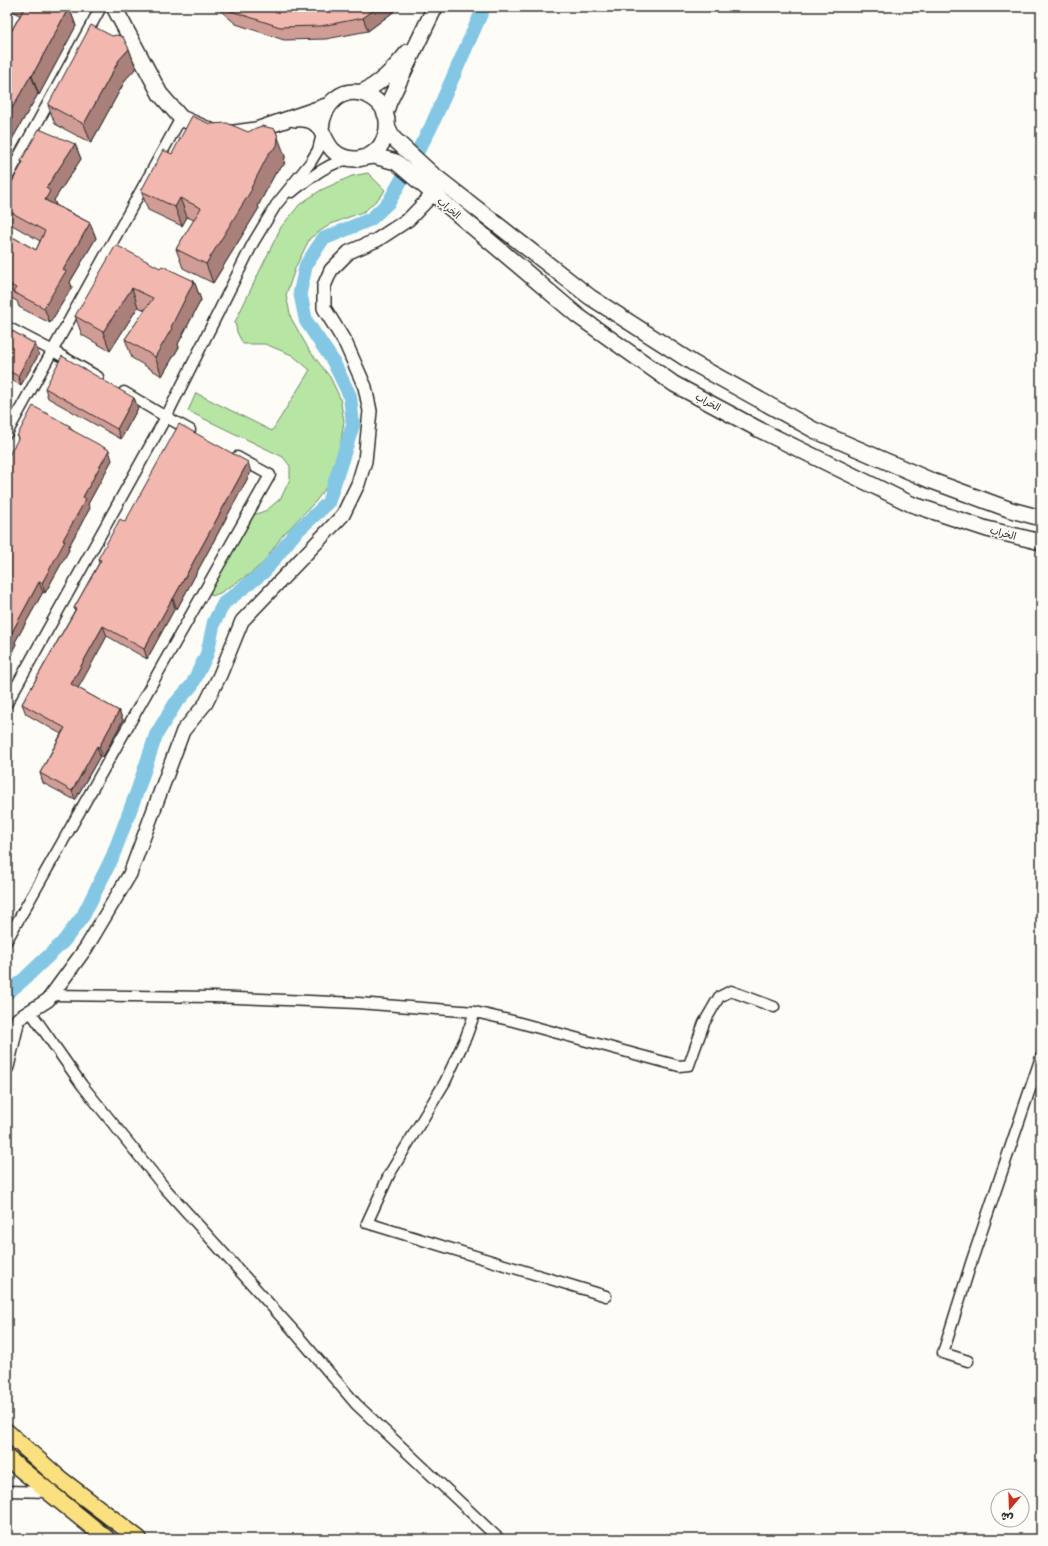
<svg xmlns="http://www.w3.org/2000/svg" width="1048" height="1546" font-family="'Shantell Sans','Playpen Sans Arabic',sans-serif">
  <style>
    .green { fill: #b6e5a4; stroke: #708868 }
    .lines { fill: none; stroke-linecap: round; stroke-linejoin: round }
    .canal { stroke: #83c7e4; stroke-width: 14 }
    .minor-casing { stroke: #2b2b2b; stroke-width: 13 }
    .tertiary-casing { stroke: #2b2b2b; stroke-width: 16 }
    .secondary-casing { stroke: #2b2b2b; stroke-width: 18 }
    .primary-casing { stroke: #2b2b2b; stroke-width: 19 }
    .minor { stroke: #fdfcf7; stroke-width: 10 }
    .tertiary { stroke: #fdfcf7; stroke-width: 13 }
    .secondary { stroke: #fdfcf7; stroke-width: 15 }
    .primary { stroke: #fbe080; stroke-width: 16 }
    .wall { fill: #d09d96; stroke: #2b2b2b }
    .shaded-wall { fill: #a9807a; stroke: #2b2b2b }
    .building { fill: #f2b7af; stroke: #2b2b2b }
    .labels { text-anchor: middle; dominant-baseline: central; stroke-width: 3.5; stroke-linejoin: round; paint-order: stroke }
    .street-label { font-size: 10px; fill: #2b2b2b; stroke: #fdfcf7 }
  </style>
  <rect width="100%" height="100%" fill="#fdfcf7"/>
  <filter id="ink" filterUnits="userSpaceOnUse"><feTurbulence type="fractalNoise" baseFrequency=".025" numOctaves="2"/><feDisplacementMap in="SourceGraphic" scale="8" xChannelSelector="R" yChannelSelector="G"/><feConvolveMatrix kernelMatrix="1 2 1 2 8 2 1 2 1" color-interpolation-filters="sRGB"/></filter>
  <g filter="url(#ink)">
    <path class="green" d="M368 173 385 190 382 195 365 211 331 224 310 238 296 266 286 295 291 318 309 350 330 377 340 398 344 421 339 455 330 482 316 501 282 536 264 562 250 574 220 593 212 596 209 591 251 516 267 510 281 498 290 479V466L283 457 188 411 196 393 272 431 310 370 292 355 265 344H243L237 332 235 322 281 227 300 204 321 190 352 176Z"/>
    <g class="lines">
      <path class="canal" d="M7 993 22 981 63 942 83 916 112 858 138 789 156 735 175 704 192 685 207 654 214 622 224 603 264 572 296 532 328 503 353 425 350 396 333 361 306 321 300 292 306 265 323 239 371 219 389 202 430 129 484 7"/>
      <g class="minor-casing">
        <path id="minor" d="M7 178 101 7
          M292 192C310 178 327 163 350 159
          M7 327 53 351 98 377
          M190 430 166 417 253 243 276 205 310 163 318 150 322 134
          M7 433 181 118
          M7 703 166 417 124 392
          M7 940 270 475 237 457
          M51 995 213 997 358 1003 475 1012 513 1021 679 1066 689 1065 704 1023 719 997 731 991 774 1007
          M30 1011 82 1085 164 1187 292 1329 356 1404 499 1539
          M475 1012 466 1037 445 1082 389 1175 367 1223 606 1296
          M968 1361 943 1353 972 1260 1041 1057
          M7 1491 49 1492"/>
      </g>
      <g class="tertiary-casing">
        <path id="tertiary" d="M7 1067 18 1019 48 1000 86 948 130 874 183 731 206 703 220 675 242 621 343 515 358 484 365 461 370 411 365 387 346 344 324 308V286L331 270 349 252 377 240 409 219 433 194"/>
      </g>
      <g class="secondary-casing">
        <path id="secondary" d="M114 7 160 94 181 118 220 135 256 130 329 105
          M359 93C379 86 395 68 408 52
          M385 114 389 102 435 7
          M295 119C332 116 316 150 347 158 386 167 404 110 367 95 342 85 323 104 321 129
          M387 126 393 138 431 173 590 297 693 363 814 430 932 481 1011 510 1041 518
          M366 157 374 156 396 162 578 316 674 384 760 430 911 504 987 529 1041 542"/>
      </g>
      <g class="primary-casing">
        <path id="primary" d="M7 1432 59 1478 139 1539
          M7 1458 107 1539"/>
      </g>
      <use href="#minor" class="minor"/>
      <use href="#tertiary" class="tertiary"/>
      <use href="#secondary" class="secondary"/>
      <use href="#primary" class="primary"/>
    </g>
    <path class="wall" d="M7 7H69L76 26 39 95 38 94 7 148V39L20 15 7 8Z
      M216 7H400L368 31 326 39 284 40 236 24Z
      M129 49 136 68 126 79 91 143 55 124 48 105Z
      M75 144 81 159 54 200 56 205 90 223 96 238 70 282 72 287 50 323 19 307 17 301 7 296V234L36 250 40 241 7 222V191L22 164 21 161Z
      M172 154 285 156 284 165 276 172 258 206 259 208 213 283 183 268 176 249 194 220 187 217 182 226 148 210 141 191Z
      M160 268 194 281 201 300 178 344 179 347 162 376 132 358 125 339 145 310 138 307 110 351 82 335 75 316Z
      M7 328 35 344 39 354 21 385 7 378Z
      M45 388 134 398 138 408 121 439 48 398Z
      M70 426 72 430 112 460 88 504 90 508 68 548 69 550 45 593 43 592 15 642 16 644 7 661 18 439 17 436Z
      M251 472 177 609 175 608 147 659 107 636 78 688 119 711 123 720 103 757 100 756 75 800 43 783 40 773 61 734 26 714 22 704 75 610 74 608 99 563 98 559 125 522Z"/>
    <path class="shaded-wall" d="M69 7 76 26 39 95 32 76Z
      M378 7H400L368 31 363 18Z
      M129 49 136 68 126 79 91 143 84 124 119 60Z
      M31 75 38 94 7 148V117Z
      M275 129 285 156 284 165 276 172 258 206 259 208 213 283 206 264 251 188Z
      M75 144 81 159 54 200 56 206 45 200 46 188Z
      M180 198 187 217 182 226 175 207Z
      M90 223 96 238 70 282 72 287 50 323 44 308 63 270Z
      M194 281 201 300 178 344 179 347 162 376 155 357Z
      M132 288 138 307 110 351 103 332Z
      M35 344 39 354 21 385 18 376Z
      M7 396 9 402 7 406Z
      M134 398 138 408 121 439 117 429Z
      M109 450 112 460 88 504 90 508 68 548 69 550 45 593 42 583 63 540 83 497Z
      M248 462 251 472 177 609 173 599Z
      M39 582 43 592 15 642 16 644 7 661V644L11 634Z
      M172 599 175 608 147 659 144 649Z
      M103 626 107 636 75 694 71 684Z
      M119 711 123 720 103 757 99 747Z
      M97 746 100 756 75 800 72 791Z"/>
    <path class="building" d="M25 7H69L32 76 31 75 7 117V39Z
      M226 7H378L363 18 321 26 280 27 231 11Z
      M91 25 112 36 117 35 123 37 129 49 119 60 84 124 48 105Z
      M192 116 210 124 227 123 248 132 256 128 262 126 275 129 278 137 277 146 269 153 251 188 252 189 206 264 176 249 201 208 180 198 175 207 141 191 163 150 172 154Z
      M39 129 75 144 46 188 50 191 45 200 90 223 63 270 66 271 44 308 13 292 16 288 7 283V234L36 250 45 231 7 210V191L23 162 21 161Z
      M116 245 160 268 162 266 194 281 171 327 172 328 155 357 125 339 153 298 132 288 103 332 75 316Z
      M7 328 35 344 18 376 7 370Z
      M62 356 134 398 117 429 45 388Z
      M33 406 70 426 68 428 109 450 83 497 86 499 63 540 65 541 42 583 39 582 11 634 12 635 7 644V459L19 437 17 436Z
      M179 424 248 462 173 599H172L144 649 103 626 71 684 119 711 99 747 97 746 72 791 40 773 65 728 22 704 76 609 74 608 101 560 98 559 120 519 125 522Z"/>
  </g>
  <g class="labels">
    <g class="street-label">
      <text transform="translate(449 208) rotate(40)">الخراب</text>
      <text transform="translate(708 402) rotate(28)">الخراب</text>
      <text transform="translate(1003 533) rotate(15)">الخراب</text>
    </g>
  </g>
  <rect width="1048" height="1546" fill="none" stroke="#fdfcf7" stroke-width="24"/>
  <rect x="12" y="12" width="1024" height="1522" fill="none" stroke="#2b2b2b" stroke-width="1.5" filter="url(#ink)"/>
  <g transform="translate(1010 1508) rotate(199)"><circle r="19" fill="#fdfcf7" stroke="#a9a8a5"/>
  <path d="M0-3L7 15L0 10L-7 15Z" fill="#c8321e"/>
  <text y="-6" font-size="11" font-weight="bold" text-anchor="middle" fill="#2b2b2b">ش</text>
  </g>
</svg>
